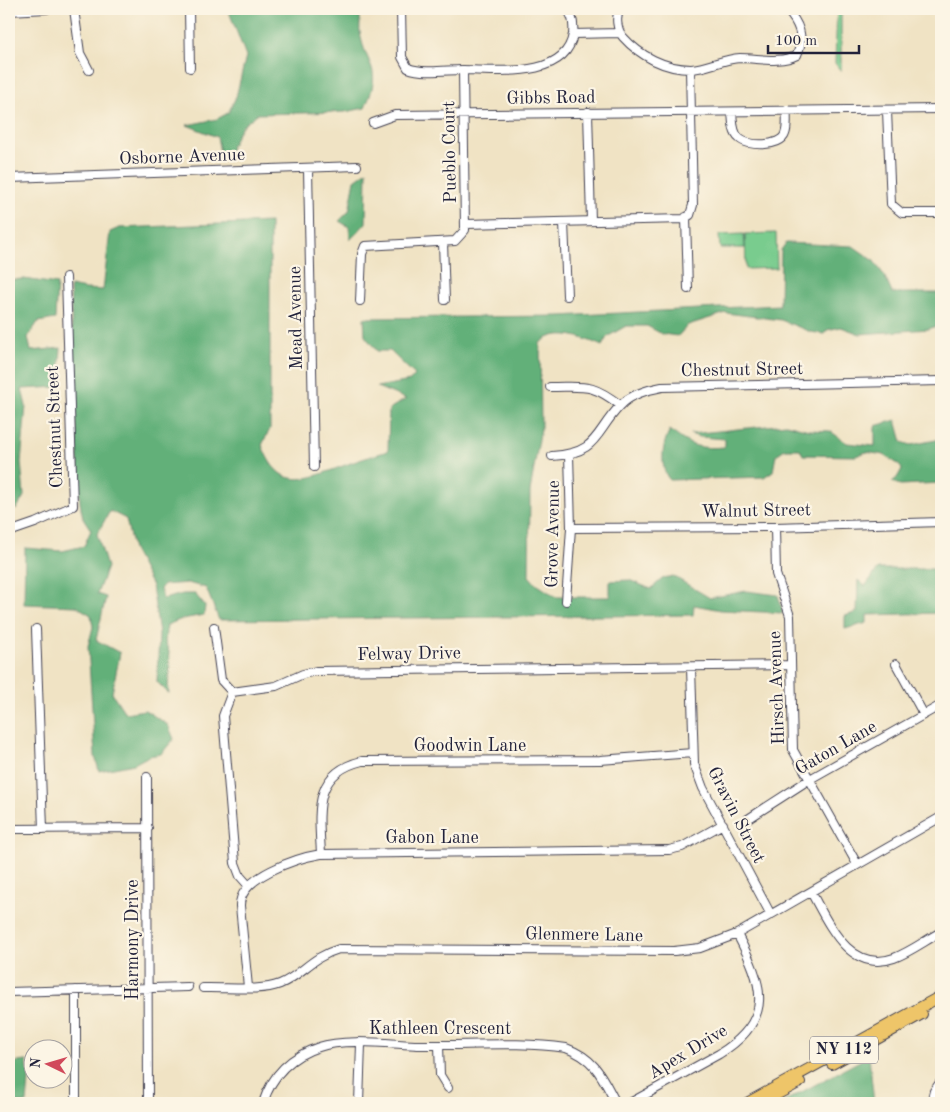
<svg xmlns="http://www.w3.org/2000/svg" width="950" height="1112" font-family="'Old Standard TT',serif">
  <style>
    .green { fill: #79cc8e; stroke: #4e7764 }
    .forest { fill: #62b079; stroke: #42695a }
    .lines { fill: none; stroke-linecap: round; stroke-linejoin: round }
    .minor-casing { stroke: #413f50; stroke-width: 10 }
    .major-casing { stroke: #413f50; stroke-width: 12 }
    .minor { stroke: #fff; stroke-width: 8 }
    .major { stroke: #eec569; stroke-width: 10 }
    .labels { text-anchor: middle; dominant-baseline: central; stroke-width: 4.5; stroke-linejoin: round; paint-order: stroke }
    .shield { fill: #fcf5e5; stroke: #63616e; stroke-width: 1 }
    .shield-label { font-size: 16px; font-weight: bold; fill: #22223b }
    .street-label { font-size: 18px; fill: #22223b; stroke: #fcf5e5 }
  </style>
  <rect width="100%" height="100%" fill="#fcf5e5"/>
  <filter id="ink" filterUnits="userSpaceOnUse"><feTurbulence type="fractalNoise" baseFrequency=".02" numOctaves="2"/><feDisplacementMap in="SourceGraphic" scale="10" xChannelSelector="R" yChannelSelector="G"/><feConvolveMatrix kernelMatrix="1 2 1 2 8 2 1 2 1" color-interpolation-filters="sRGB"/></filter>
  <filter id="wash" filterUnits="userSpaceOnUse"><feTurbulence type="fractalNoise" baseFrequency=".0096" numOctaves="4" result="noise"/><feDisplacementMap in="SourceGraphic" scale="20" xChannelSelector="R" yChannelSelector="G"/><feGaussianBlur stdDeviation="1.12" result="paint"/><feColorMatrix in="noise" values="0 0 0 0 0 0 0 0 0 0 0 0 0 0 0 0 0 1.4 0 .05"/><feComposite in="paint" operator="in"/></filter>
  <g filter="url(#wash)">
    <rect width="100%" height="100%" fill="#f0e3c4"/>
    <path class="green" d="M837 9H841V71L835 63Z
      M776 233 777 268 746 269 745 234Z
      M744 234 745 248H720L719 235Z"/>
    <path class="forest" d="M228 9H358C362 16 359 24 360 32 366 69 384 65 365 108L345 112 257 114 241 127 225 159 221 157 217 137 187 125 217 119 228 113 236 97 246 56Z
      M367 171 366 223 350 240 349 227 339 221 349 211 355 180Z
      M270 222V429L262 445C279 491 303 481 340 467 355 461 372 456 388 451L389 409 406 399 377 387 410 381 415 375 390 351H377L365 336 364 318 559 316 780 305 781 250 786 243 853 246 873 260 884 275 892 293H941V324L929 329 860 334 841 327 827 330 824 334 811 332 781 320 726 313 688 325 678 336 662 334 647 326H626L607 337 602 346C584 338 558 327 540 343L541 428 530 491 529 576 535 583 556 597H610V581L629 580 651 589 662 579 673 576 710 598 746 591 778 595 783 613 721 610 694 605 693 615 219 620 206 588 188 583 163 585 160 589 163 599 183 594H195L205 606 204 615 182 619 167 625 165 642 169 651 170 669 168 687 169 694 157 682 159 633 152 586 133 550 126 519 110 511 97 534 107 567 97 594 106 597 96 640 120 653 112 693 125 713 145 710 168 725 174 739 161 754 149 756 134 764 99 771 95 756 88 646 93 627 91 615 76 606 24 604 25 548 62 551 84 546 91 530 83 518 80 503 70 286 85 289 103 290 110 232 119 228Z
      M24 279 57 284 55 319 38 322 28 337 31 351 61 348 58 387 22 389 26 406 21 462 24 496 16 510 9 497V280Z
      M896 420 902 442 911 445 941 439V483L900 485 892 482 897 478 902 469 898 464 884 455 866 452 856 456 803 455 800 449H785L776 455 773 471 764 477 670 480C659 469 662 443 670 430 690 447 700 449 725 447V439L700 437 690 434 786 424 809 430 830 431 847 443 875 446V426Z
      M878 569H941V613L867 615V623L845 629V616L857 612 858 580 865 586Z
      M869 1056 874 1103H781Z
      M27 1061 29 1080 27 1103H9V1063Z"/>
  </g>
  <g filter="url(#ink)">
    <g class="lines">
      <g class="minor-casing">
        <path id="minor" d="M74 9 80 53 89 70
          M189 9 190 68
          M401 9 402 57 408 68C424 74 446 70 462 70 495 70 566 80 573 34 574 25 573 15 566 9
          M620 9C615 17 617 30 623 37 640 56 665 69 691 69 707 68 723 59 740 58 759 58 779 64 797 55 805 37 799 23 786 9
          M9 11 47 9
          M573 34 620 33
          M887 111 891 204 902 213H941
          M588 112 591 221
          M732 112C733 120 732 132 739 138 747 147 781 147 785 134 788 127 786 117 787 110
          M373 123 395 115 941 109
          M308 169 314 467
          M9 178 357 166
          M686 217 688 289
          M564 222 567 296
          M466 224 684 219 690 215 693 205 690 69
          M443 242 445 300
          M360 301 362 254 365 246 455 241 465 230 463 70
          M550 387C586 387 591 383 620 405
          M552 456C599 453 594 433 620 406 631 394 647 390 662 387L941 381
          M775 527 776 574 790 616 793 750 857 864
          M571 528 775 527 941 522
          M9 532 35 523 73 506 66 277
          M566 601 571 528 569 454
          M214 627 221 680 232 692
          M36 629 43 829
          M896 664 924 715
          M691 667 694 764 703 788 770 913
          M147 777 148 1103
          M748 819 810 779 941 705
          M9 829 148 828
          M321 854C319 813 312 773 362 761L600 760 693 753
          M248 885 240 876 235 863 223 716 232 692 276 686 303 674 316 671 790 665
          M811 892C828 922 849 974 894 958 910 952 926 940 941 932
          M248 987 240 906C239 877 297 858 321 854L669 850 682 847 723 824
          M203 988C225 987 260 992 280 984 302 975 311 957 339 949L674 951 700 948 737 934 941 817
          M76 990V1103
          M9 992 188 987
          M439 1045 440 1075 448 1088
          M263 1103C272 1075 291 1056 319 1047 344 1038 391 1044 418 1045 467 1046 518 1041 566 1048 596 1059 602 1077 616 1103
          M359 1103 361 1044
          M630 1103 719 1054C776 1019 763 984 737 934
          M931 1103 934 1091 941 1081"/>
      </g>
      <g class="major-casing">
        <path id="major" d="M832 1064 922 1014
          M747 1103 941 996
          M761 1103 800 1082"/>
      </g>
      <use href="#minor" class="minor"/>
      <use href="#major" class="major"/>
    </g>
  </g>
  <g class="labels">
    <rect class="shield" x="810" y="1036.5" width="68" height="27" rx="4"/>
    <g class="shield-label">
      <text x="844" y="1050">NY 112</text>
    </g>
    <g class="street-label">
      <text transform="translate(551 98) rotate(-1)">Gibbs Road</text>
      <text transform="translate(450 152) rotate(-91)">Pueblo Court</text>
      <text transform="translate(182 157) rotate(-2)">Osborne Avenue</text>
      <text transform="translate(296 318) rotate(-91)">Mead Avenue</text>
      <text transform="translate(742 370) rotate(-1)">Chestnut Street</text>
      <text transform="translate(55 427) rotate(-92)">Chestnut Street</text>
      <text transform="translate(756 511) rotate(-1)">Walnut Street</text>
      <text transform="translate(553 534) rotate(-89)">Grove Avenue</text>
      <text transform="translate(409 654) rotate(-1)">Felway Drive</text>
      <text transform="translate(777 688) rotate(-92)">Hirsch Avenue</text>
      <text x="470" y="746">Goodwin Lane</text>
      <text transform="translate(836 748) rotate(-30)">Gaton Lane</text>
      <text transform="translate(736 815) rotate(63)">Gravin Street</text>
      <text x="432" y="838">Gabon Lane</text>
      <text transform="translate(584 935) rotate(1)">Glenmere Lane</text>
      <text transform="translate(133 940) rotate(-90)">Harmony Drive</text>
      <text x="440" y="1029">Kathleen Crescent</text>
      <text transform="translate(688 1052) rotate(-31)">Apex Drive</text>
    </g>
  </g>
  <rect width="950" height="1112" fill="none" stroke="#fcf5e5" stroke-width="30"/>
  <g transform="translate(48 1064) rotate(275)"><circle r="24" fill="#fcf5e5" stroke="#a5a1a1"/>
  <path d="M0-4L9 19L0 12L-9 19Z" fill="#d1495b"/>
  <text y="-8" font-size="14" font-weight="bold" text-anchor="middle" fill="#22223b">N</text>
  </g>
  <path d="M768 45v8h91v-8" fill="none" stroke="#22223b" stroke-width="2.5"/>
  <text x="775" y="45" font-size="15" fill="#22223b" stroke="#fcf5e5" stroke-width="4" paint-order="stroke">100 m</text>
</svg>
